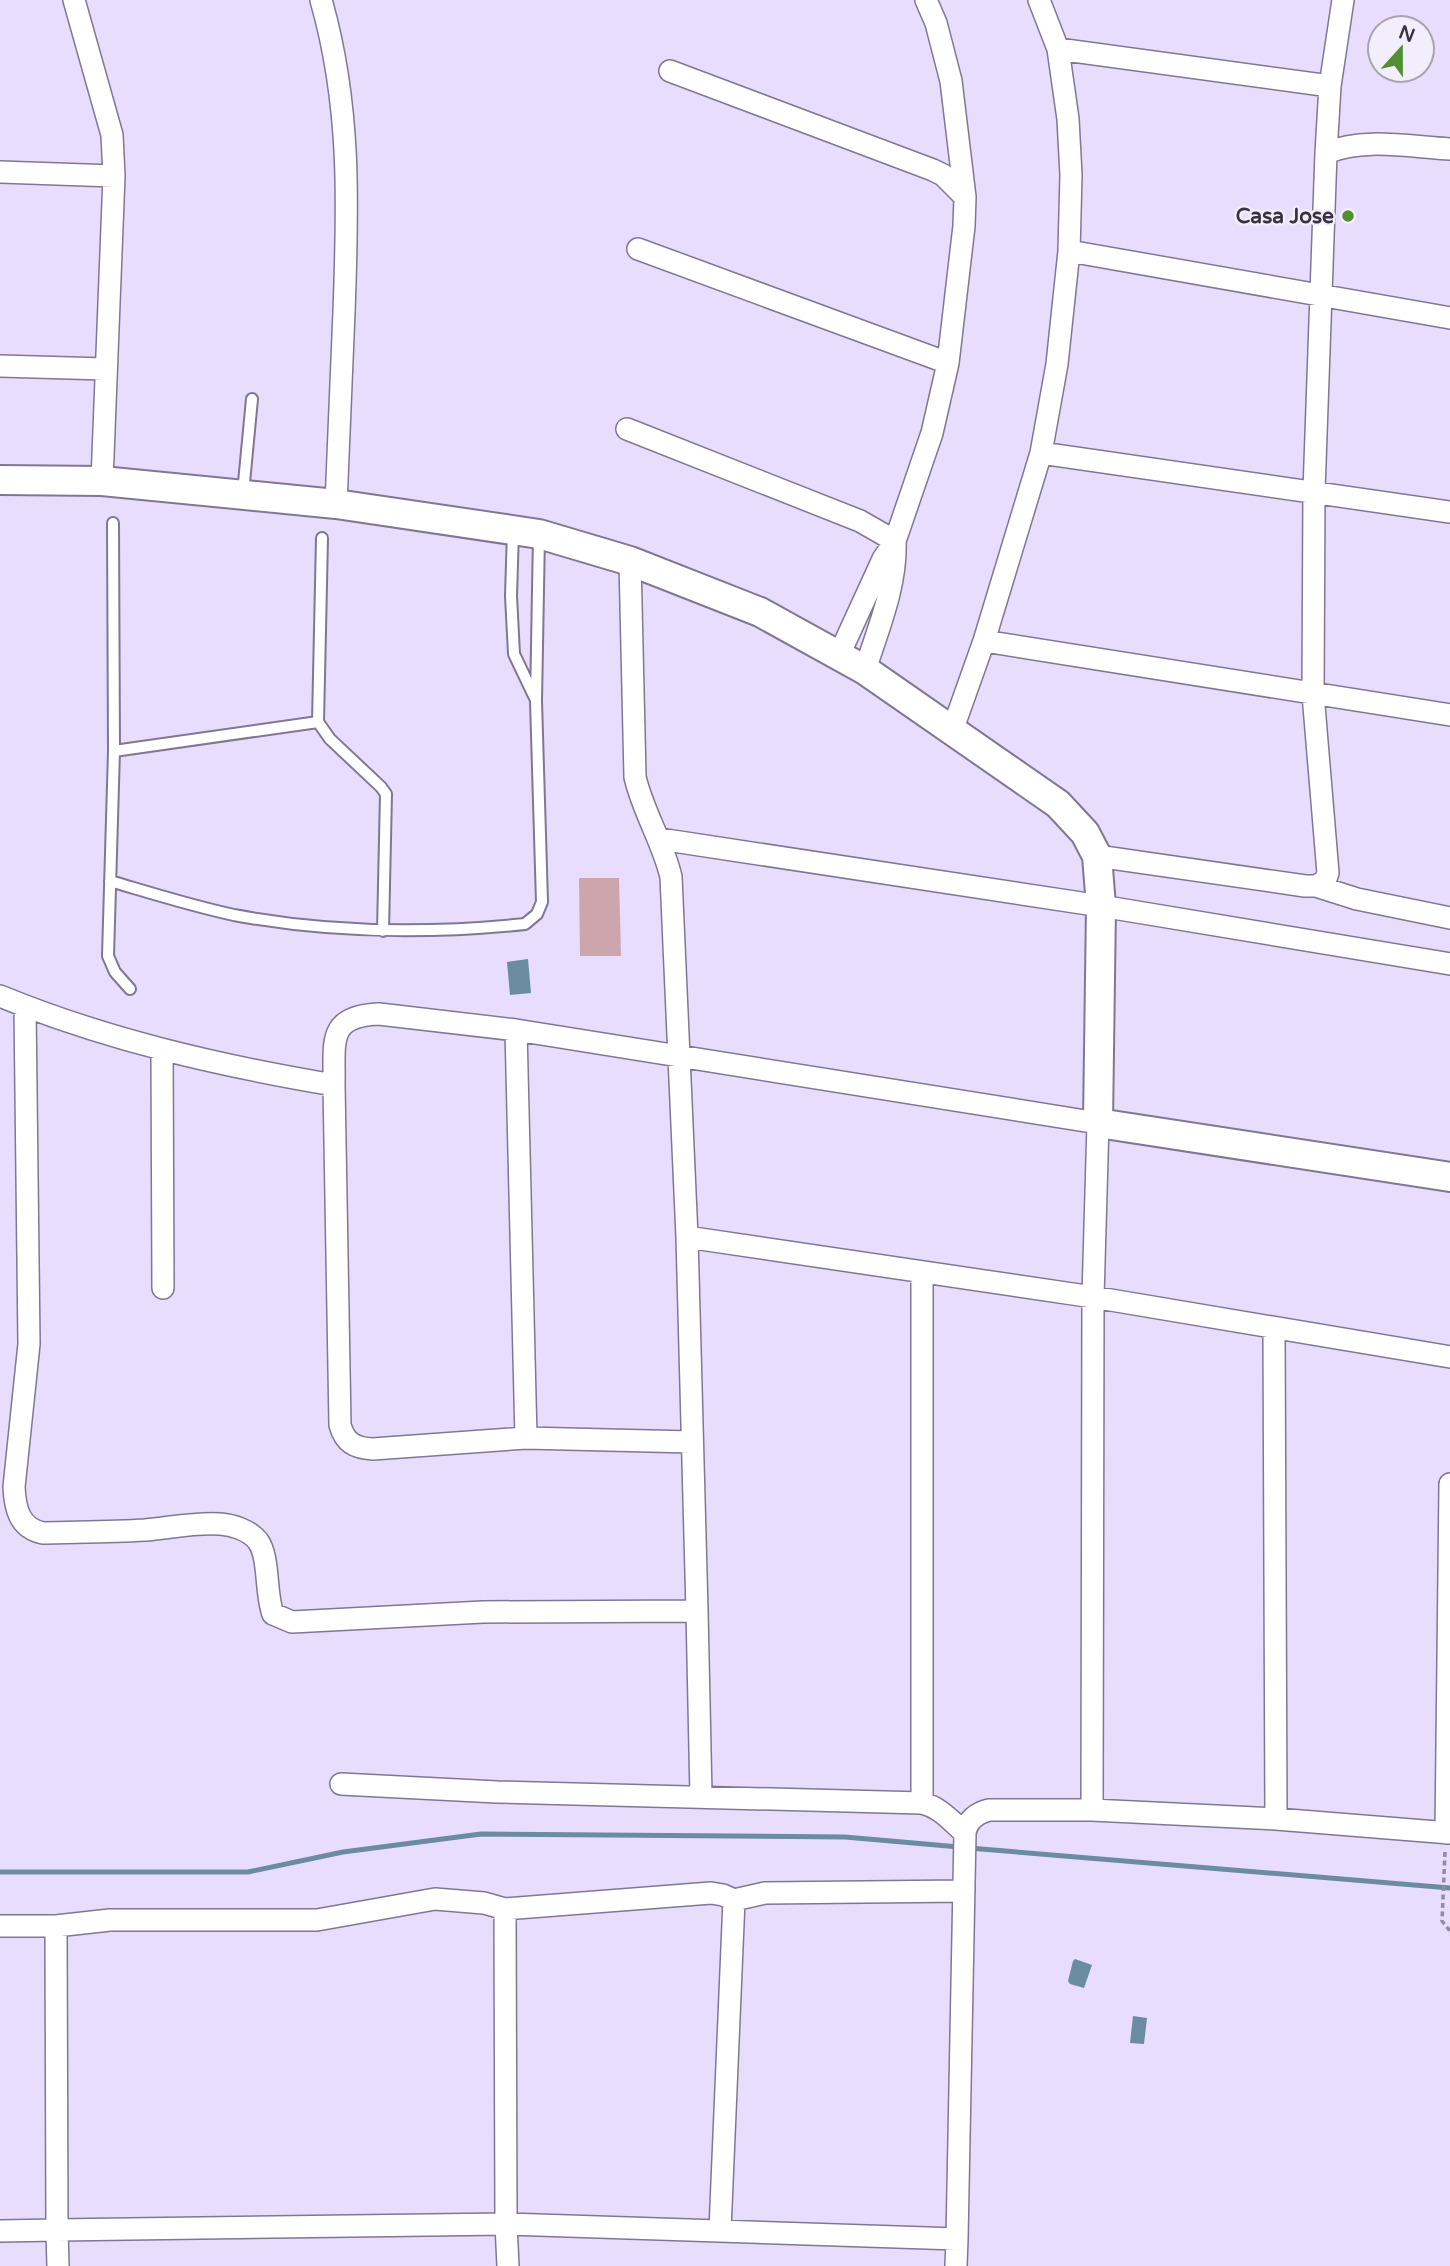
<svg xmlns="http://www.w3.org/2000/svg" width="1450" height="2266" font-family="'Varela Round',sans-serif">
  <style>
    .green { fill: #cda6ad }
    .water { fill: #6b8ca0 }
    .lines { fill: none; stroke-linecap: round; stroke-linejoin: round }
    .stream { stroke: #6b8ca0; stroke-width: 5 }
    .service-casing { stroke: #817793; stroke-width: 14 }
    .minor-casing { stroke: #817793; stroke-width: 24 }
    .tertiary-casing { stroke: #817793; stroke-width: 32 }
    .path { stroke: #928ba1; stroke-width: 3.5; stroke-dasharray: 5 3.5; stroke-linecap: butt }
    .service { stroke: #fff; stroke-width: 10 }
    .minor { stroke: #fff; stroke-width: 21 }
    .tertiary { stroke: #fff; stroke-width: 28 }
    .poi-dot { fill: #518f2f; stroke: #f2eefb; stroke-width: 2.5 }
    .labels { text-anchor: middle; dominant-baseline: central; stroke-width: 5; stroke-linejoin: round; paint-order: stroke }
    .poi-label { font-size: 21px; font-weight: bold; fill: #36323e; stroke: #f2eefb; text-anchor: end }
  </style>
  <rect width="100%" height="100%" fill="#e8ddfd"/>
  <path class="green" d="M579 878H619L621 956H580Z"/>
  <path class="water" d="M528 959 531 993 510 995 507 962Z
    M1075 1959 1092 1965 1084 1988 1070 1984 1068 1981 1073 1961Z
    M1133 2016 1147 2018 1144 2044 1130 2043Z"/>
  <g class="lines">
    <path class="stream" d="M969 1848 1450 1888
      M0 1872H248L343 1852 481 1834 845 1837 959 1847"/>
    <g class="service-casing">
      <path id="service" d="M243 493 252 399
        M113 523 114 751 108 956 115 972 130 989
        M513 531 511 596 514 654 535 698
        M322 538 318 722 330 739 381 787 386 794 383 931
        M114 751 318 722
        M110 881C151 893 192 906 234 915 330 933 428 934 525 924L537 914 542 902 536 701 539 535"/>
    </g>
    <g class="minor-casing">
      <path id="minor" d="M74 0 112 135 114 176 102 481
        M321 0C351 105 348 204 344 312 341 376 339 440 336 504
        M1058 49 1330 86
        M670 71 933 170 943 175 965 197
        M1326 153C1364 137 1410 147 1450 149
        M0 172 114 176
        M638 249 948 363
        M1069 251 1450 318
        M0 366 105 369
        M627 429 860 521 895 541
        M1041 453 1450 512
        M984 641 1450 715
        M839 655 883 559 894 543
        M865 670C878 629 897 585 895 541L932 433 948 363 964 226 965 197 951 81 936 23 926 0
        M952 731 984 641 1041 453 1057 364 1069 251 1071 175 1068 119 1058 49 1039 0
        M660 839 1101 906 1450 964
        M1097 856 1305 886H1316L1325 881 1328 873 1313 694 1314 491 1326 153 1330 86 1343 0
        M1316 886 1357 899 1450 918
        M0 996C107 1040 221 1066 334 1085 335 1043 326 1016 379 1014L516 1030 1098 1123 1093 1297 1092 1810 1276 1819 1450 1833
        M25 1007 29 1344 14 1487C15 1508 19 1528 43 1533 77 1532 111 1532 145 1530 169 1528 196 1522 220 1524 233 1525 249 1530 258 1541 270 1558 265 1594 273 1614L292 1622 483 1612 697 1611 687 1237 671 877C663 842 643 812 635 777L630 561
        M516 1030 526 1438
        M162 1050 163 1288
        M334 1085 340 1425C345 1443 355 1448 373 1449L526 1438 691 1442
        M687 1237 1093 1297 1450 1357
        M1274 1329 1276 1819
        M697 1611 701 1796
        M341 1784 497 1792 922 1803C940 1807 951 1821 965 1833 967 1820 977 1813 989 1810H1092
        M922 1803V1272
        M1446 1833 1450 1484
        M505 1909 711 1893 723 1895 734 1900 765 1893 964 1891
        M0 1926H56
        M720 2230 734 1900
        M0 2231 57 2230 506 2224 505 1909 484 1903 435 1899 317 1920H110L56 1926 57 2230 58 2266
        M957 2239 965 1833
        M508 2266 506 2224 957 2239 956 2266"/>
    </g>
    <g class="tertiary-casing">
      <path id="tertiary" d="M0 480 102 481 336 504 539 534 630 561 760 612 865 670 1058 804 1085 833 1097 856 1101 906 1098 1123 1450 1177"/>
    </g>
    <path class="path" d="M1445 1852 1442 1921 1450 1931"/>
    <use href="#service" class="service"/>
    <use href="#minor" class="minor"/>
    <use href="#tertiary" class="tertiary"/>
  </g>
  <circle class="poi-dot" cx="1348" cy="216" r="7"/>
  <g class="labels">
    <g class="poi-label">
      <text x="1334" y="216">Casa Jose</text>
    </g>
  </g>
  <g transform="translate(1401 49) rotate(21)"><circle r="33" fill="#f2eefb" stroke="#a7a3af" stroke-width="2"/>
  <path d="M0-5L12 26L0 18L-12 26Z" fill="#518f2f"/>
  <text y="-10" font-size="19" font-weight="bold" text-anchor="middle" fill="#36323e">N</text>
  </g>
</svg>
